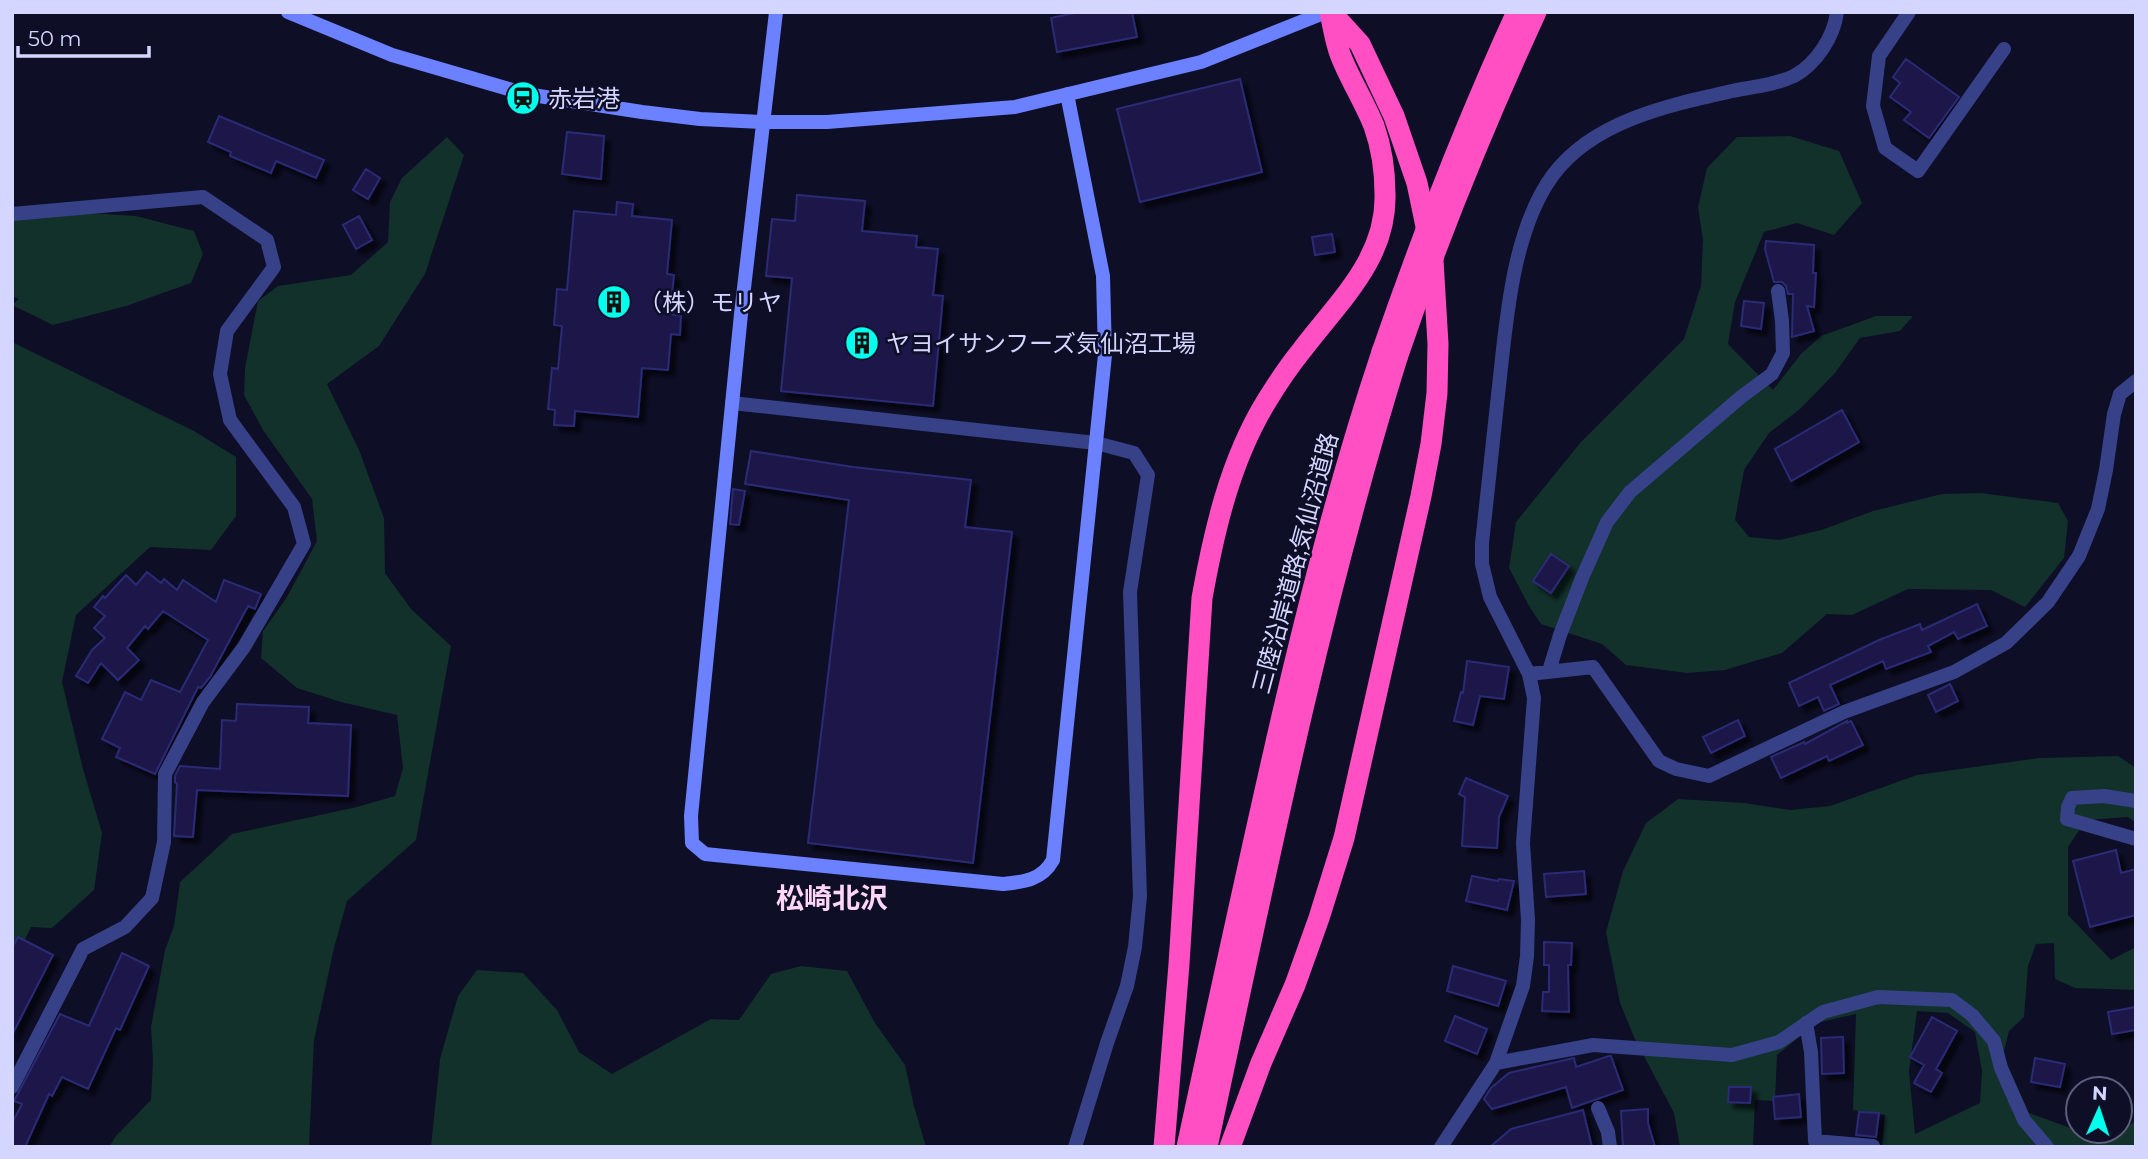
<svg xmlns="http://www.w3.org/2000/svg" width="2148" height="1159" font-family="Montserrat,'Noto Sans JP',sans-serif">
  <style>
    .green { fill: #11312a; fill-rule: evenodd }
    .building { fill: #1a1949; stroke: #2c2a76; stroke-width: 2; filter: url(#shadow) }
    .lines { fill: none; stroke-linecap: round; stroke-linejoin: round }
    .street { stroke: #364188; stroke-width: 14 }
    .secondary { stroke: #6b81ff; stroke-width: 14 }
    .highway { stroke: #ff4fc2; stroke-width: 21 }
    .highway-bridge { stroke: #ff4fc2; stroke-width: 21 }
    .labels { text-anchor: middle; dominant-baseline: central; stroke-width: 5; stroke-linejoin: round; paint-order: stroke }
    .poi-label { font-size: 24px; fill: #d4d6ff; stroke: #0e0e27; text-anchor: start }
    .street-label { font-size: 24px; fill: #d4d6ff; stroke: #0e0e27 }
    .quarter-label { font-size: 28px; font-weight: bold; fill: #ffd6f7; stroke: #0e0e27 }
  </style>
  <defs>
    <filter id="shadow"><feDropShadow dx="6" dy="6" stdDeviation="2" flood-color="#0009"/></filter>
  </defs>
  <rect width="100%" height="100%" fill="#0e0e27"/>
  <path class="green" d="M1790 136 1839 151 1862 203 1834 235 1797 223 1764 232 1735 302 1728 344 1773 390 1801 354 1821 336 1876 316H1913L1900 331 1860 338 1835 373 1800 409 1769 433 1744 470 1735 520 1749 537 1780 540 1821 530 1873 511 1942 494 1981 493 2058 503 2068 521 2064 558 2025 607 1991 590 1908 589 1852 615 1827 614 1782 653 1725 670 1687 673 1626 665 1602 644 1541 624 1529 606 1509 568 1516 522 1581 442 1684 339 1701 286 1703 240 1698 207 1707 168 1737 137Z
    M447 137 464 155 425 274 379 346 327 384 359 450 384 518 385 573 411 609 451 646 416 840 347 901 334 948 314 1040 309 1147H109L116 1136 151 1100 153 1060 151 1027 165 950 174 926 180 882 232 834 357 807 395 796 403 768 397 715 341 702 297 688 261 658 263 631 287 597 317 541 312 499 263 430 244 395 245 368 258 301 278 286 351 275 388 242 390 202 402 178Z
    M72 212 136 216 194 231 203 254 191 283 126 306 53 325 12 305 19 299 12 296V216Z
    M12 342 194 431 236 457V516L211 550 150 547 76 615 62 682 83 769 102 833 94 890 52 928 31 927 16 958 12 1001Z
    M2118 756 2136 768V823L2128 817 2086 820 2068 847V915L2111 960 2136 947V990L2075 988 2055 979 2054 943 2036 944 2028 966 2024 1017 2009 1031 2003 1055 2029 1113 2084 1133 2119 1134 2136 1120V1145L2132 1147H1882L1885 1115 1853 1110 1856 1014 1816 1023 1777 1055 1775 1101 1755 1100 1753 1147H1680L1674 1113 1634 1037 1620 1003 1606 932 1623 871 1646 823 1678 799 1744 803 1790 810 1830 806 1917 775 2039 758ZM1917 1011 1948 1013 1975 1032 1982 1071 1980 1103 1915 1134 1909 1071Z
    M801 966 847 971 875 1023 905 1065 914 1106 926 1147H431L440 1059 458 996 477 970 523 973 557 1010 579 1052 612 1074 711 1019 739 1020 771 974Z"/>
  <path class="building" d="M1079 12H1132L1137 37 1057 52 1051 18Z
    M1906 59 1959 97 1929 138 1904 120 1911 112 1890 97 1900 83 1893 77Z
    M1240 79 1262 172 1140 202 1117 109Z
    M219 116 324 160 316 178 276 161 271 173 230 156 231 152 208 142Z
    M567 132 604 136 601 179 562 174Z
    M366 169 380 178 368 199 353 190Z
    M797 195 865 201 862 231 917 236 916 247 938 249 933 295 943 296 933 406 781 391 792 278 766 276 772 219 795 221Z
    M617 202 633 204 632 216 672 220 667 274 674 275 670 314 681 316 680 335 671 334 668 370 642 368 638 417 575 411 574 426 554 425 555 410 548 409 552 368 558 369 562 326 554 325 557 289 567 290 574 211 616 215Z
    M359 216 372 240 356 249 343 225Z
    M1332 234 1335 252 1315 255 1312 237Z
    M1766 241 1814 245 1813 273H1816L1814 307 1807 306 1814 331 1792 337 1793 294H1788L1786 286 1782 282H1774L1765 249Z
    M1744 301 1764 303 1761 329 1741 326Z
    M1842 410 1859 442 1791 481 1775 449Z
    M751 451 853 467 971 480 965 527 1012 532 973 863 808 843 849 500 745 484Z
    M733 489 745 491 739 525 730 524Z
    M1551 554 1569 566 1551 593 1533 581Z
    M147 572 161 583 164 579 177 590 183 580 216 602 224 580 261 594 255 609 248 606 210 677 201 688 198 687 155 774 116 757 120 748 102 739 125 692 141 700 151 680 180 692 208 640 163 611 148 629 145 626 127 648 139 660 118 680 101 663 88 683 76 676 92 650 105 638 94 628 105 616 94 607 103 596 105 598 126 575 136 585Z
    M1977 604 1987 626 1958 639 1954 632 1928 646 1931 652 1886 669 1883 661 1830 685 1839 704 1824 711 1818 697 1799 706 1789 683 1879 640 1920 624 1922 630Z
    M1467 661 1509 667 1504 699 1480 696 1473 725 1454 721 1461 692 1463 693Z
    M1950 684 1958 701 1936 712 1928 695Z
    M237 704 309 707 308 723 351 725 348 796 197 790 193 837 174 836 177 784 175 782V776L180 766 220 769 222 720 236 721Z
    M1738 720 1745 736 1711 753 1703 737Z
    M1847 721V723L1851 721 1863 745 1829 761 1827 756 1781 778 1771 757 1804 742 1805 744Z
    M1466 778 1508 796 1499 817 1497 848 1462 846 1465 797 1459 794Z
    M2116 850 2121 873 2136 869V915L2090 927 2073 861Z
    M1584 871 1586 894 1546 897 1544 874Z
    M1472 876 1498 881 1499 879 1514 881 1507 910 1466 901Z
    M18 937 53 955 12 1035V948Z
    M1544 942 1572 943 1571 965H1568L1569 1012 1542 1011 1543 992H1549V965H1544Z
    M122 953 149 966 120 1030 116 1028 88 1089 62 1077 52 1096 49 1094 25 1147H12V1123L22 1104 14 1101 60 1014 89 1026Z
    M1453 966 1506 981 1498 1006 1447 991Z
    M2136 1007V1030L2112 1034 2108 1012Z
    M1455 1016 1487 1029 1477 1054 1445 1041Z
    M1932 1017 1957 1031 1936 1069 1942 1073 1931 1092 1914 1083 1924 1065 1910 1057Z
    M1843 1037 1844 1073 1822 1074 1821 1038Z
    M1609 1056H1611L1623 1090 1572 1108 1566 1087 1492 1109 1484 1099 1491 1088 1509 1073 1574 1058 1576 1067Z
    M2035 1058 2065 1064 2060 1087 2031 1082Z
    M1729 1087H1751L1750 1103 1728 1102Z
    M1799 1094 1801 1117 1775 1119 1773 1097Z
    M1648 1109V1123L1655 1147H1623L1621 1111Z
    M1583 1110 1592 1147H1490L1511 1129Z
    M1859 1112 1879 1113 1876 1137 1856 1135Z"/>
  <g class="lines">
    <path class="street" d="M1909 12 1879 56 1873 106 1885 148 1918 171 2004 49
      M12 214 203 197 267 240 274 267 227 331 220 374 230 420 294 507 304 544 244 647 203 702 165 774 164 842 152 898 125 927 83 949 12 1087
      M732 403 1096 443 1134 453 1148 475 1130 592 1140 896 1135 947 1127 986 1107 1043 1075 1147
      M1549 671 1560 635 1582 578 1607 522 1630 492 1741 397 1772 374 1783 353 1782 321 1778 291
      M1529 674 1593 667 1659 761 1676 769 1709 776 1844 712 1954 672 2006 643 2048 602 2079 556 2098 509 2106 470 2114 414 2120 394 2136 381
      M2136 801 2104 796 2072 798 2068 807 2067 819 2136 839
      M1806 1023 1811 1052 1815 1141 1873 1146
      M1496 1063 1593 1045 1732 1055 1779 1042 1823 1012 1878 997 1952 1000 1972 1015 1994 1041 2001 1068 2024 1120 2047 1147
      M1598 1108 1608 1132 1610 1147
      M1441 1147 1496 1063 1523 986 1527 956 1528 920 1523 843 1534 698 1529 674 1490 597 1482 564V543C1487 493 1493 444 1498 395 1506 326 1511 232 1553 175 1593 121 1669 105 1732 91 1752 87 1775 85 1794 76 1816 64 1834 37 1837 12"/>
    <path class="secondary" d="M288 12 392 55 526 94 642 112 700 119 762 122H827L1015 107 1201 62 1326 12
      M776 12 741 314 691 816 692 843 705 854 1003 884C1024 882 1042 880 1053 860L1105 355 1103 276 1067 94"/>
    <path class="highway" d="M1164 1147 1179 964 1202 598C1214 531 1230 461 1266 402 1277 384 1289 366 1302 350 1338 302 1387 259 1385 194 1385 172 1381 146 1374 126 1364 101 1349 78 1340 54 1335 41 1333 26 1330 12
      M1187 1147C1218 1003 1249 859 1282 716 1311 593 1342 471 1382 352
      M1207 1147C1264 882 1317 616 1397 358
      M1230 1147 1261 1063 1295 985 1319 918 1344 838 1421 496 1431 444 1437 393 1438 344 1433 260 1417 183 1394 116 1360 44 1331 12"/>
    <path class="highway-bridge" d="M1382 352C1422 236 1466 123 1517 12
      M1397 358C1437 240 1484 125 1536 12"/>
  </g>
  <defs>
    <g id="station-disc" transform="scale(1.75)"><circle r="9.5" fill="#00ffec" stroke="#0e0e27"/><path d="M-3-6H3Q5-6 5-4V2Q5 4 3 4L4.5 6H3L1.5 4h-3L-3 6H-4.5L-3 4Q-5 4-5 2V-4Q-5-6-3-6ZM-3.5-4v3h7v-3ZM-3.5 1v1.5H-2V1ZM2 1v1.5H3.5V1Z" fill="#111"/></g>
    <g id="building-disc" transform="scale(1.75)"><circle r="9.5" fill="#00ffec" stroke="#0e0e27"/><path d="M-4-6H4V6H1V3H-1V6H-4ZM-2.5-4.3h1.7v1.8h-1.7ZM.8-4.3h1.7v1.8H.8ZM-2.5-1h1.7V.8h-1.7ZM.8-1h1.7V.8H.8Z" fill="#111"/></g>
  </defs>
  <g fill-rule="evenodd">
    <use href="#station-disc" x="523" y="98"/>
    <use href="#building-disc" x="614" y="302"/>
    <use href="#building-disc" x="862" y="343"/>
  </g>
  <g class="labels">
    <g class="poi-label">
      <text x="548" y="98">赤岩港</text>
      <text x="638" y="302">（株）モリヤ</text>
      <text x="886" y="343">ヤヨイサンフーズ気仙沼工場</text>
    </g>
    <g class="street-label">
      <text transform="translate(1295 563) rotate(-75)">三陸沿岸道路;気仙沼道路</text>
    </g>
    <g class="quarter-label">
      <text x="832" y="898">松崎北沢</text>
    </g>
  </g>
  <rect width="2148" height="1159" fill="none" stroke="#d4d6ff" stroke-width="28"/>
  <g transform="translate(2099 1110) rotate(3)"><circle r="33" fill="#0e0e27" stroke="#5d5e7d" stroke-width="2"/>
  <path d="M0-5L12 26L0 18L-12 26Z" fill="#00ffec"/>
  <text y="-10" font-size="19" font-weight="bold" text-anchor="middle" fill="#d4d6ff">N</text>
  </g>
  <path d="M18 46v10h131v-10" fill="none" stroke="#d4d6ff" stroke-width="3.5"/>
  <text x="28" y="46" font-size="21" fill="#d4d6ff" stroke="#0e0e27" stroke-width="5" paint-order="stroke">50 m</text>
</svg>
